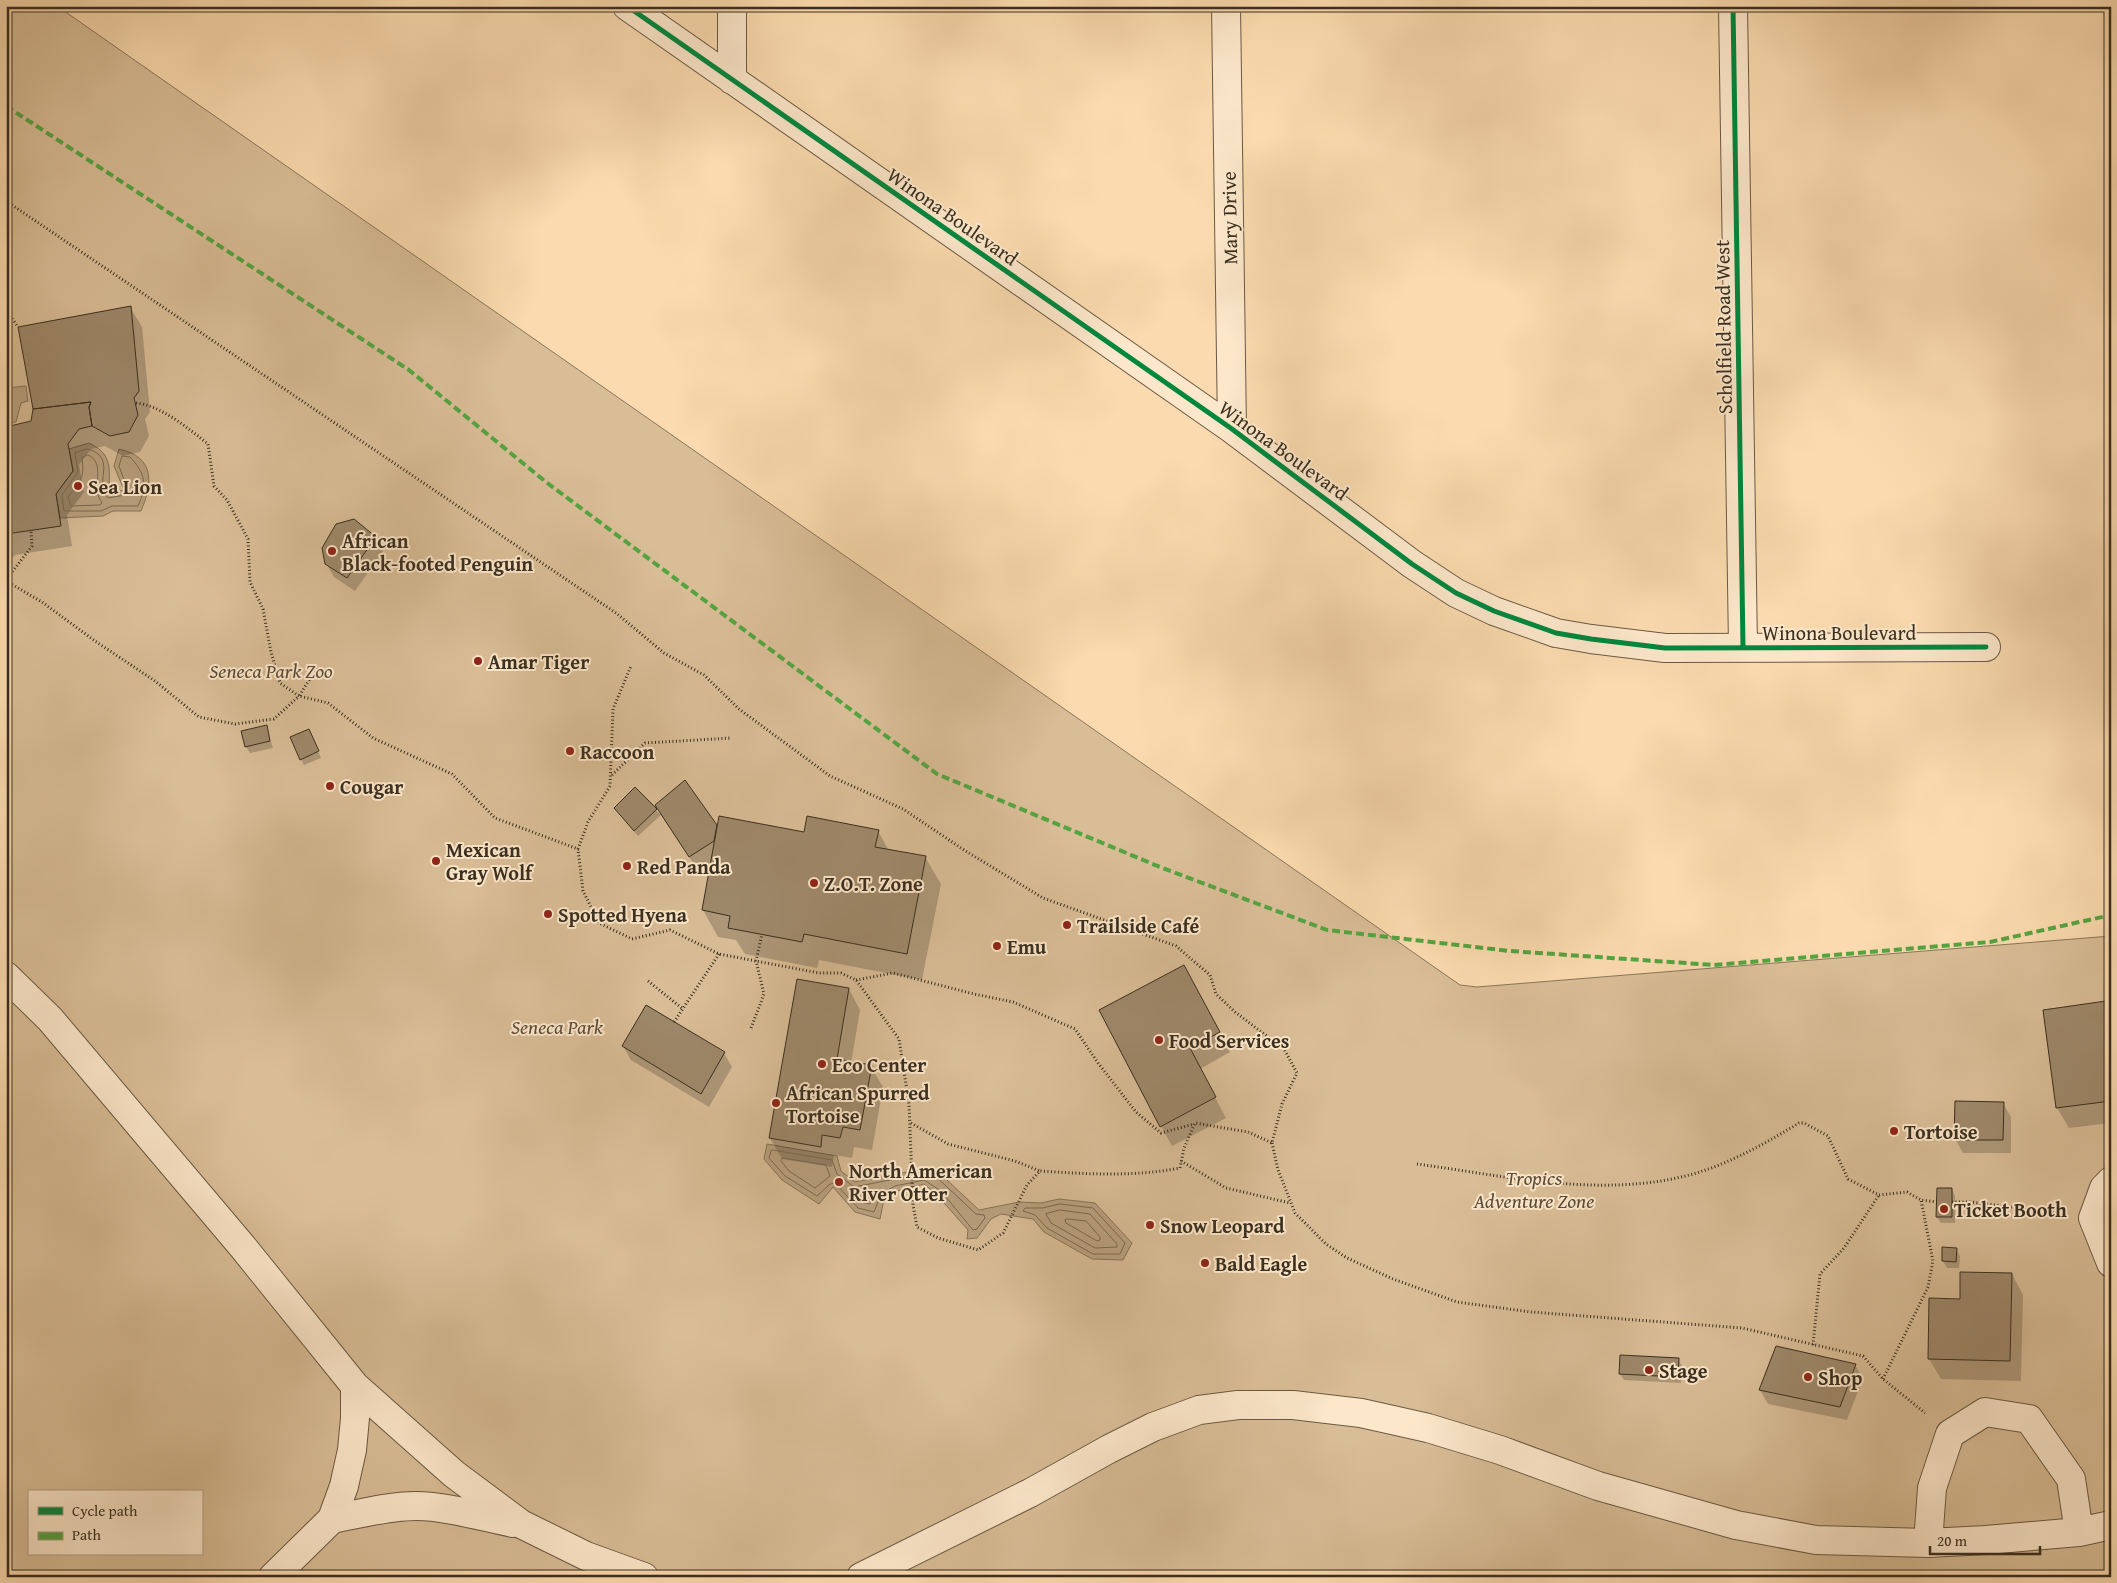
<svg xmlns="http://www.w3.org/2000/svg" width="2117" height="1583" font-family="'Gentium Book Plus',serif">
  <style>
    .green { fill: #d9bd96; stroke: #8a765b; fill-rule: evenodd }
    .water { fill: #b9a07e; stroke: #867358 }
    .shadow { fill: #0003 }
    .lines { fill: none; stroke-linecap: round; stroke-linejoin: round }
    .shore { stroke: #7a684f; stroke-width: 1 }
    .building { fill: #9e886a; stroke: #3a2f20 }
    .minor-casing { stroke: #6a5a44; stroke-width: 30 }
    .path { stroke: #3a2f20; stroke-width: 3; stroke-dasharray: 1 2.5; stroke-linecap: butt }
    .minor { stroke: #fce7ca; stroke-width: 28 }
    .quiet { stroke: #54a441; stroke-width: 4; stroke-dasharray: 8 4; stroke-linecap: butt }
    .cycleway-casing { stroke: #fce7ca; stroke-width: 8 }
    .cycleway { stroke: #00873e; stroke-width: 5 }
    .poi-dot { fill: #8f2418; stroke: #fce7ca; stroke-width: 2 }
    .labels { text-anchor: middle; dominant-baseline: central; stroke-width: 4; stroke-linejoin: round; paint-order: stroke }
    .street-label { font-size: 20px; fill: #3a2f20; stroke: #fce7ca }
    .poi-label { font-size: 20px; font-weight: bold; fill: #3a2f20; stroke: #fce7ca; text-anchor: start }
    .park-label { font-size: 20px; font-style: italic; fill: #5a4b38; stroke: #fce7ca }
  </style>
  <rect width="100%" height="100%" fill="#fadaae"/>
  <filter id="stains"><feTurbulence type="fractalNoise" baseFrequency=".004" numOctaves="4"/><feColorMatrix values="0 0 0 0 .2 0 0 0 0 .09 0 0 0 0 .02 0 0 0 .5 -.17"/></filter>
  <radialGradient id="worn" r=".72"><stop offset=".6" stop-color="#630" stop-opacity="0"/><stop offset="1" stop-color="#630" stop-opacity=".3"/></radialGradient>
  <path class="green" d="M6 6H57L1460 985 1477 987 2111 936V1577H6ZM29 1492H201V1554H29Z"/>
  <path class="water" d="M26 386 28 401 21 403 16 422 6 423V388Z
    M89 443C114 455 109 469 109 494L124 490 114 466 119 449C155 457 153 483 141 511H113L103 516 60 518 56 494 73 471 69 449Z
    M767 1144 837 1156 841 1171 855 1182 933 1167 979 1210 1019 1202 1041 1203 1059 1199 1095 1203 1132 1243 1123 1260 1092 1259 1044 1232 1033 1219 1001 1214 991 1219 977 1238 967 1239 968 1230 937 1195 924 1184 897 1191 884 1199 880 1219 855 1212 833 1187 819 1204 782 1180 764 1159Z"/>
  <path class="shadow" d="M130 307 142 327 150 412 145 419 149 436 140 452 123 456 105 446 91 449 79 465 84 492 67 515 72 546 15 555 6 565V436L32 422Z
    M375 537 383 551 355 591 334 577 326 563Z
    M266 727 273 748 250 753 246 747Z
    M312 737 321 758 304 765 301 759Z
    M685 782 718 829 805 833 878 831 889 851 925 857 941 884 922 980 819 960 817 968 745 954 736 940 718 937 703 910 712 861 698 870 661 815 638 836 620 814 635 789 660 814Z
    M1195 987 1230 1052 1200 1069 1226 1118 1172 1146 1161 1126Z
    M849 989 860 1010 851 1063 871 1067 883 1087 872 1150 854 1147 852 1158 834 1155 832 1167 782 1159 770 1138Z
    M2106 1003 2111 1011V1123L2069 1128 2057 1108Z
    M623 1046 724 1053 732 1067 709 1107 631 1060Z
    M2003 1103 2011 1117V1153H1963L1955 1139Z
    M1952 1189 1955 1196V1223H1941L1937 1217Z
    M1944 1249H1956L1960 1256 1959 1268H1947L1943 1261Z
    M2012 1274 2023 1295 2021 1381 1941 1379 1929 1359 1961 1300Z
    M1678 1359 1682 1366 1681 1383 1624 1380 1620 1374Z
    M1855 1365 1863 1378 1847 1420 1768 1404 1760 1390Z"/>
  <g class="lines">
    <path class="shore" d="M88 449C119 458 92 485 108 498L125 495 128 491 119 466 122 456 130 457C145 473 148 485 138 506H112L101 511H64L62 495 78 472 75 453Z
      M88 455C103 461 96 479 97 492 98 496 100 500 102 503L100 505 71 506 68 497C80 480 85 480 82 458Z
      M773 1150 832 1160 837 1174 854 1187 931 1172 976 1214 984 1215 985 1218 977 1229 973 1230 941 1191 924 1180 895 1186 881 1194 874 1212 858 1208 835 1183 830 1184 817 1196 785 1176 769 1158 771 1151Z
      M783 1158 826 1165 830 1176 815 1188 789 1171 781 1161Z
      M871 1190 874 1193 870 1204 861 1202 856 1196 858 1193Z
      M1060 1204 1093 1208 1125 1243 1120 1254H1093L1047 1228 1035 1215 1023 1211 1025 1208H1042Z
      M1060 1210 1090 1214 1117 1244V1247L1095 1248 1051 1223 1046 1214Z
      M1068 1219 1086 1221 1100 1237V1240L1097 1241 1066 1223 1065 1220Z"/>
  </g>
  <path class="building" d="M131 306 139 391 134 398 138 415 129 432 110 436 92 426 89 407 91 402 33 409 18 327Z
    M91 402 89 407 92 426 79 429 68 444 73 471 56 494 61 526 6 534V433L10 426 31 421 33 409Z
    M354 519 376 537 347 578 325 564 322 548 336 524Z
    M267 725 270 741 245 747 241 731Z
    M309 729 319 751 300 760 290 737Z
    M685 780 717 825 714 841 689 857 655 805Z
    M635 787 657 809 634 831 614 808Z
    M719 816 804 832 807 816 879 830 875 847 926 856 907 954 804 934 802 942 728 928 730 916 702 910Z
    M1184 965 1220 1032 1190 1048 1216 1097 1160 1127 1099 1010Z
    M797 979 849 988 837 1059 872 1065 860 1130 843 1127 840 1138 822 1135 821 1147 769 1138Z
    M2106 1001 2111 1038V1101L2056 1108 2043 1010Z
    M646 1005 725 1052 701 1094 622 1046Z
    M1955 1101 2004 1102 2003 1140H1954Z
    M1937 1188H1952V1217H1936Z
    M1942 1247 1957 1248 1956 1262 1942 1261Z
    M1960 1272 2012 1273 2010 1361 1928 1359 1929 1298 1960 1299Z
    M1776 1346 1856 1364 1840 1407 1759 1390Z
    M1620 1355 1679 1358 1678 1377 1619 1374Z"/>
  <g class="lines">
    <g class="minor-casing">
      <path id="minor" d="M627 6 1232 429 1412 564 1456 593 1494 611 1556 633 1591 639 1665 648 1986 647
        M732 6V80
        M1226 6 1232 429
        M1733 6 1743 647
        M6 976 50 1019 242 1246 355 1386V1418L352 1450 344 1486 332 1519 273 1577
        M2111 1181 2104 1188 2093 1218 2111 1263
        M355 1386 454 1474 521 1524 586 1556 644 1577
        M332 1519C359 1514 388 1506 416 1506 446 1506 483 1517 513 1523
        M1928 1543 1932 1488 1950 1434 1985 1412 2029 1419 2071 1479 2079 1532
        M861 1577 1030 1493 1109 1449 1153 1427 1199 1410 1238 1405H1293L1361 1413 1428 1428 1500 1450 1598 1486 1736 1525 1816 1540 1928 1543 1986 1540 2079 1532 2111 1525"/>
    </g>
    <path class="path" d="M6 201 616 613 664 653 704 675 739 709 830 776 903 809 964 850 1043 898 1176 946 1210 975 1216 994 1235 1012 1284 1049 1297 1073 1282 1104 1272 1143 1248 1132 1195 1123 1184 1148 1180 1168C1134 1177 1087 1174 1040 1171L1027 1185 1003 1233 978 1250 938 1238 917 1227 913 1205 909 1104 899 1039 856 980 841 973H819L719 954 670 930 632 939 599 923 583 891 578 849
      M6 310 18 327
      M6 580 32 546 31 530
      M6 581 42 602 95 641 155 681 199 717 235 724 274 719 299 696 280 683 271 652 263 609 250 582 248 539 227 500 214 486 208 444C189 429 159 404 135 403
      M317 668 299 696 328 703 373 738 452 774 495 818 578 849 588 822 610 786 613 709 631 666
      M612 775 645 743 731 738
      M856 980 893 973 974 994 1013 1002 1075 1029 1098 1063 1136 1112 1161 1133 1194 1124
      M648 981 683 1009
      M674 1022 719 954
      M751 1028 764 994 756 961 762 934
      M911 1123 948 1144 1015 1161 1040 1171
      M1272 1143 1278 1170 1295 1213 1326 1244 1347 1258 1393 1279 1457 1302 1531 1312 1742 1328 1863 1356 1883 1379 1925 1413
      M1181 1161 1226 1188 1290 1203
      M1417 1164C1507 1176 1603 1199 1693 1174 1731 1163 1766 1143 1799 1123H1804L1828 1136 1848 1179 1879 1195 1907 1192 1921 1200 1937 1202
      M1952 1202H1970L2061 1213
      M1813 1345 1820 1274 1844 1248 1879 1195
      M1883 1379 1928 1287 1933 1261 1921 1200"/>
    <use href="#minor" class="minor"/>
    <path class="quiet" d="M6 106 409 370 546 482 937 774 1160 867 1327 930 1510 951 1714 965 1990 942 2111 915"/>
    <g class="cycleway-casing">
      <path id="cycleway" d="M627 6 1232 429 1412 564 1456 593 1494 611 1556 633 1591 639 1665 648 1986 647
        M1733 6 1743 647"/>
    </g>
    <use href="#cycleway" class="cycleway"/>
  </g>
  <g class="poi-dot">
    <circle cx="78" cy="486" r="5"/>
    <circle cx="332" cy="551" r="5"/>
    <circle cx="478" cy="661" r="5"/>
    <circle cx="570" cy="751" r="5"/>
    <circle cx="330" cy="786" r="5"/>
    <circle cx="436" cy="861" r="5"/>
    <circle cx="627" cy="866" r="5"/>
    <circle cx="814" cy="883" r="5"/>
    <circle cx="548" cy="914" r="5"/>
    <circle cx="1067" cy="925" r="5"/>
    <circle cx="997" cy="946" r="5"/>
    <circle cx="1159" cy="1040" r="5"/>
    <circle cx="822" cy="1064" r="5"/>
    <circle cx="776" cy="1103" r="5"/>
    <circle cx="1894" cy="1131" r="5"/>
    <circle cx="839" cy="1182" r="5"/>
    <circle cx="1944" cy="1209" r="5"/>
    <circle cx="1150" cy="1225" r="5"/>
    <circle cx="1205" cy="1263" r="5"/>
    <circle cx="1649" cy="1370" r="5"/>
    <circle cx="1808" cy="1377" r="5"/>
  </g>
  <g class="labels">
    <g class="street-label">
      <text transform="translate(953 216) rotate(35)">Winona Boulevard</text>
      <text transform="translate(1229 218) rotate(-91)">Mary Drive</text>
      <text transform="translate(1723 327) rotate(-91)">Scholfield Road West</text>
      <text transform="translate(1284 450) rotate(36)">Winona Boulevard</text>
      <text x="1839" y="632">Winona Boulevard</text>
    </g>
    <g class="poi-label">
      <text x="88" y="486">Sea Lion</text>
      <text x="342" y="540">African<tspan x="342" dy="23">Black-footed Penguin</tspan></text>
      <text x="488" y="661">Amar Tiger</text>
      <text x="580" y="751">Raccoon</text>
      <text x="340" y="786">Cougar</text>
      <text x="446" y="849">Mexican<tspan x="446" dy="23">Gray Wolf</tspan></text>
      <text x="637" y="866">Red Panda</text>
      <text x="824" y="883">Z.O.T. Zone</text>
      <text x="558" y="914">Spotted Hyena</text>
      <text x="1077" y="925">Trailside Café</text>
      <text x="1007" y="946">Emu</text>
      <text x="1169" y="1040">Food Services</text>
      <text x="832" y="1064">Eco Center</text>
      <text x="786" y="1092">African Spurred<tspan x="786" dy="23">Tortoise</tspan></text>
      <text x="1904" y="1131">Tortoise</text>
      <text x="849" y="1170">North American<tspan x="849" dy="23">River Otter</tspan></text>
      <text x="1954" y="1209">Ticket Booth</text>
      <text x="1160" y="1225">Snow Leopard</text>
      <text x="1215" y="1263">Bald Eagle</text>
      <text x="1659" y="1370">Stage</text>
      <text x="1818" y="1377">Shop</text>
    </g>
    <g class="park-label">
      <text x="271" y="670">Seneca Park Zoo</text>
      <text x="557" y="1026">Seneca Park</text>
      <text x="1534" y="1177">Tropics<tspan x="1534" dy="23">Adventure Zone</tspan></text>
    </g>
  </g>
  <rect width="2117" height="1583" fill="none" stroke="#fadaae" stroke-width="25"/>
  <rect x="8" y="8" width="2102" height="1568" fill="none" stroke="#3a2f20" stroke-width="2.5"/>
  <rect x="12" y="12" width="2092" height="1558" fill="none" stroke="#3a2f20"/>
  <rect x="28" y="1490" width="175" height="65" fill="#fce7ca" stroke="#ae9d86"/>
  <rect x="38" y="1507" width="25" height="8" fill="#00873e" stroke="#ae9d86"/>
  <text x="72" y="1516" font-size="15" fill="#3a2f20">Cycle path</text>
  <rect x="38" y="1532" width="25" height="8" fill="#54a441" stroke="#ae9d86"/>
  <text x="72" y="1540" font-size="15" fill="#3a2f20">Path</text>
  <path d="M1930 1546v8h110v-8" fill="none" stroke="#3a2f20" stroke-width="2.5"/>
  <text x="1937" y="1546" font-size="15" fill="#3a2f20" stroke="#fce7ca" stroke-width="4" paint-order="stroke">20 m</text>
  <rect width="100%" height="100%" filter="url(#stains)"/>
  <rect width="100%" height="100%" fill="url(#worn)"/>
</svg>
